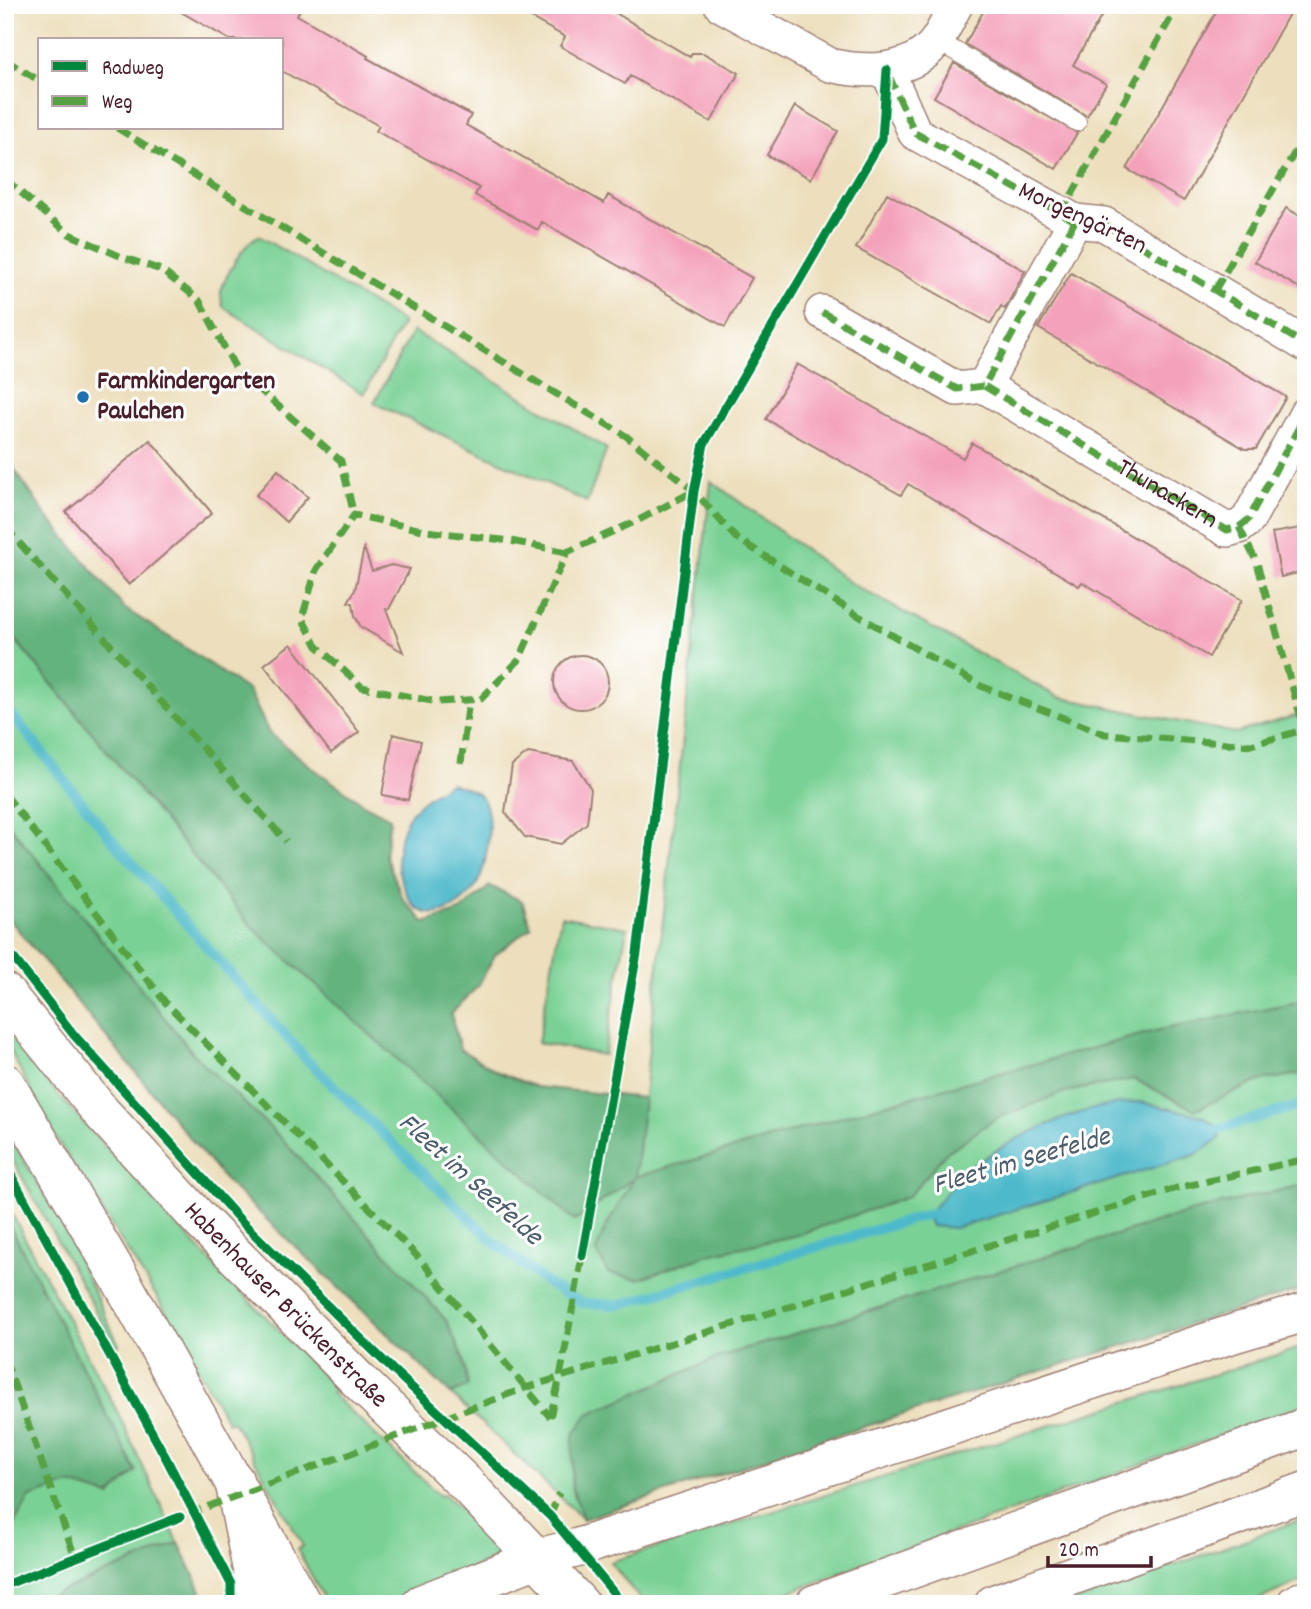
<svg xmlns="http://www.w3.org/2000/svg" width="1311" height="1609" font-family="Dekko,sans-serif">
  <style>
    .green { fill: #7ad195; stroke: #627860; stroke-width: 2 }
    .forest { fill: #63b37e; stroke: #566954; stroke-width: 2 }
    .water { fill: #4eb9ca; stroke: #4c6c7a; stroke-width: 2 }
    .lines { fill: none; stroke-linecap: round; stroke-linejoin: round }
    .stream { stroke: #4eb9ca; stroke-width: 10 }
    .building { fill: #f4a2bb }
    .lane-casing { stroke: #9c7f74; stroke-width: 20 }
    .street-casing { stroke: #9c7f74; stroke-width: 36 }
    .primary-casing { stroke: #9c7f74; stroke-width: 41 }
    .highway-casing { stroke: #9c7f74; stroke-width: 41 }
    .lane { stroke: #fff; stroke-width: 18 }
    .street { stroke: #fff; stroke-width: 33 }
    .primary { stroke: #fff; stroke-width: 38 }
    .highway { stroke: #fff; stroke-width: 38 }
    .quiet { stroke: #56a243; stroke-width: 7; stroke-dasharray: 14 7; stroke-linecap: butt }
    .cycleway-casing { stroke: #fff; stroke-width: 13 }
    .cycleway { stroke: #00873e; stroke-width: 9 }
    .poi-dot { fill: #1f6fb2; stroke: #fff; stroke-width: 2.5 }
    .labels { text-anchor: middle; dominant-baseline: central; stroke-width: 6; stroke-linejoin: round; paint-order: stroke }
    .street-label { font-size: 26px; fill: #4a1f2b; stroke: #fff }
    .poi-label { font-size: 26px; font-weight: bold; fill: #4a1f2b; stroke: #fff; text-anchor: start }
    .water-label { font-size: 28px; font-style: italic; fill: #4c5d6b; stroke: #fff }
  </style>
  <rect width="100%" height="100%" fill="#fff"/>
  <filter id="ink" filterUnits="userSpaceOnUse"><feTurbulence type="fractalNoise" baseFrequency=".0143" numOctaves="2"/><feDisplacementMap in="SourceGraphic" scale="14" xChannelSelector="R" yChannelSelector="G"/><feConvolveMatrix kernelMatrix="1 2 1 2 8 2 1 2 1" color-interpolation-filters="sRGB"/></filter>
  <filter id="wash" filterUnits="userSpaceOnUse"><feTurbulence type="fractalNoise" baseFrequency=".00686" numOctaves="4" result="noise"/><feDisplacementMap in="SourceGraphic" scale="28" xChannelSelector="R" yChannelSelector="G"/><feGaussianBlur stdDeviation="1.57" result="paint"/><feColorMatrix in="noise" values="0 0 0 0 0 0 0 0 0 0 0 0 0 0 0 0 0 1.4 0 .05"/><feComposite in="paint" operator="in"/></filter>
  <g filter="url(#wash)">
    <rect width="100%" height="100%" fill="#eddfbd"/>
    <path class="green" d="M259 236 403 322 364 394 223 307C222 302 220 296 221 291 226 275 244 242 259 236Z
      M413 331 607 449 587 502 374 403Z
      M711 481 852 584 1058 697 1235 733 1306 713V1288L841 1434 583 1519 223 1178 5 914V627L251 926 635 1177Z
      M561 916 627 928 604 1055 538 1043Z
      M5 1026 59 1096 109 1150 204 1254 335 1387 331 1393 440 1496 444 1494 507 1553 391 1604H327L297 1549 303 1546 233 1421 228 1423 163 1307 51 1130 5 1041Z
      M5 1128 61 1223 119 1345 115 1346 5 1146Z
      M5 1201 118 1413 207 1604H5Z
      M1306 1346V1404L757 1604H644L610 1562Z
      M1306 1518V1579L1248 1604H1066Z"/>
    <path class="forest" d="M5 456 46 515 124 608 180 644 249 691 269 733 314 769 365 805 390 818 385 855 403 899 425 923 460 911 490 886 522 901 531 927 495 955 478 986 451 1014 460 1049 498 1072 536 1087 644 1098 635 1177 879 1106 1155 1031 1306 1000V1073L1259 1081 1195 1110 1134 1079 1065 1092 995 1119 946 1153 908 1197 794 1236 709 1254 639 1279 608 1273 596 1251 605 1228 634 1178 575 1221 251 926 5 627Z
      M5 820 196 1057 285 1142 446 1320 463 1358 468 1386 451 1394 223 1178 5 914Z
      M1306 1184V1288L841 1434 583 1519 572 1488 573 1435 588 1414 719 1357 1197 1210Z
      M8 1222 136 1471 110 1496 70 1484 30 1497 6 1538 5 1224Z
      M179 1543 207 1604H30Z"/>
    <path class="water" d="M450 783C461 787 476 789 483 799 494 816 487 865 478 882 465 908 423 930 408 896 401 881 395 867 398 850 403 812 419 802 450 783Z
      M1141 1102 1202 1116 1220 1128 1219 1139 1195 1155 955 1228 931 1226 927 1215C943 1197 960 1174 980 1161 1024 1131 1088 1103 1141 1102Z"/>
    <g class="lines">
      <path class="stream" d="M5 706 113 841 307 1060 495 1243 550 1285 582 1303 618 1305 940 1211
        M1207 1132 1306 1104"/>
    </g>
    <g id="blocks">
      <path class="building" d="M169 5H303L297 15 368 56 367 58 471 115 466 125 604 203 608 195 752 278 725 327 542 222 538 230 496 207 475 195 479 188 376 131 379 126 282 71V40H230Z
        M508 5H602L690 57 692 53H703L739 73 711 122 630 76 625 84 560 46 565 37Z
        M987 5H1108L1073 65 1106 84 1087 116 965 44Z
        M1220 5H1294L1184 201 1127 169Z
        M954 63 1077 133 1056 169 934 97Z
        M795 106 838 131 811 179 767 155Z
        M887 193 1025 271 1005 309 1001 306 991 324 856 248Z
        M1286 208 1306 219V292L1255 262Z
        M1071 273 1286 397 1256 449H1245L1038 328Z
        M797 364 963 458 972 443 1242 600 1209 657 1082 582 1079 586 908 484 901 495 766 419Z
        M150 440 212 513 129 585 66 512Z
        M278 470 308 497 286 522 256 495Z
        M1306 527V571L1281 577 1272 533Z
        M364 548 372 571 391 565 410 569 389 609H386L403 652 361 627 355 616 353 603 348 602 355 590Z
        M291 644 359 732 331 753 264 665Z
        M554 682a27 27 0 1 1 54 0a27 27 0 1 1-54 0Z
        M393 734 421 741 408 800 382 795Z
        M528 753 573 761 591 789 587 823 561 844 525 837 505 812 512 765Z"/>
    </g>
  </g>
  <g filter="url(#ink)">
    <use href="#blocks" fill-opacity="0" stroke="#9c7f74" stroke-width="2"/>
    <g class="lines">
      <g class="lane-casing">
        <path id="lane" d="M936 40 1077 122"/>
      </g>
      <g class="street-casing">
        <path id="street" d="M721 5 830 65C863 73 909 74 934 44 943 33 949 17 956 5
          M887 70 915 133 1075 221 1104 224 1306 345
          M1075 221 984 386 1227 530 1239 527 1248 520 1306 414
          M822 312 957 389 984 386"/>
      </g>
      <g class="primary-casing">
        <g id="primary">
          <path id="s1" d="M5 993 101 1112 202 1222 359 1381 466 1484 580 1604"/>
          <path d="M5 1083 122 1282 302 1604"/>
          <path d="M421 1604 538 1558"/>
        </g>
      </g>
      <g class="highway-casing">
        <path id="highway" d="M234 1480 259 1604
          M538 1558 577 1548 1235 1333 1306 1312
          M815 1604 1306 1427
          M994 1604 1306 1491
          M1296 1604 1306 1599"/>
      </g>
      <use href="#lane" class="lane"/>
      <use href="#street" class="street"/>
      <use href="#primary" class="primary"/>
      <use href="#highway" class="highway"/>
      <g class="quiet">
        <path d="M5 60 40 81"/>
        <path d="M889 76 915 133 1075 221 1104 224 1306 345"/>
        <path d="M117 128 626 436 694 491 735 537 857 615 981 686 1105 734 1251 745 1306 729"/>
        <path d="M5 179 69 234 122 257 161 270 199 300 236 369 341 461 354 515"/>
        <path d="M1061 214 1178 5"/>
        <path id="s2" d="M1075 221 984 386 1227 530 1239 527 1248 520 1306 414"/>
        <path d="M1215 290 1306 133"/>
        <path d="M822 312 957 389 984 386"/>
        <path d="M5 527 286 841"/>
        <path d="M1239 527 1257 563 1304 729"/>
        <path d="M567 552 511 541 427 531 354 515 316 570 302 618 317 646 362 687 437 702 481 699 519 660 567 552 637 521 694 491"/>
        <path d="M461 763 469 700"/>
        <path d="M5 794 165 1002 418 1257 550 1417"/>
        <path d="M5 1359 75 1557"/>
        <path d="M550 1417 560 1377 583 1251"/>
        <path d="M188 1514 525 1388 1177 1188 1306 1159"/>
        <path d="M550 1516 559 1493"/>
      </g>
      <g class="cycleway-casing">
        <path id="cycleway" d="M5 947 74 1035 241 1221 392 1369 550 1516 623 1604
          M5 1164 166 1458 231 1584V1604
          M582 1256 637 953 694 491 704 444 882 139 887 70
          M5 1585 180 1517"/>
      </g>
      <use href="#cycleway" class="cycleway"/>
    </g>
  </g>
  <circle class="poi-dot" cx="83" cy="397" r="7"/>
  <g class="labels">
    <g class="street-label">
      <text transform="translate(1082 219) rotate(25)">Morgengärten</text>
      <text stroke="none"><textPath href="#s2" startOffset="401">Thunackern</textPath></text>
      <text stroke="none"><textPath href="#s1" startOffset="420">Habenhauser Brückenstraße</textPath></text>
    </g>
    <g class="poi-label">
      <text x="97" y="382">Farmkindergarten<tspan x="97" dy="30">Paulchen</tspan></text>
    </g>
    <g class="water-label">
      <text transform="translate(1022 1163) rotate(-16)">Fleet im Seefelde</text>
      <text transform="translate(469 1181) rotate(42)">Fleet im Seefelde</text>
    </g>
  </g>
  <rect width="1311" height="1609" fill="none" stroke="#fff" stroke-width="28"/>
  <rect x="38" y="38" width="245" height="91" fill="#ffffff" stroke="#b7a5aa" stroke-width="2"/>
  <rect x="52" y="61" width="35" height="10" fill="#00873e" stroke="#b7a5aa" stroke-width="2"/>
  <text x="102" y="74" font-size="21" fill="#4a1f2b">Radweg</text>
  <rect x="52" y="96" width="35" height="10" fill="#56a243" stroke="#b7a5aa" stroke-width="2"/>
  <text x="102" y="108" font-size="21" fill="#4a1f2b">Weg</text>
  <path d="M1048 1556v10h103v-10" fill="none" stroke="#4a1f2b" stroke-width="3.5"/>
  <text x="1059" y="1556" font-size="21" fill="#4a1f2b" stroke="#ffffff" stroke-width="5" paint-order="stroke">20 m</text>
</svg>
